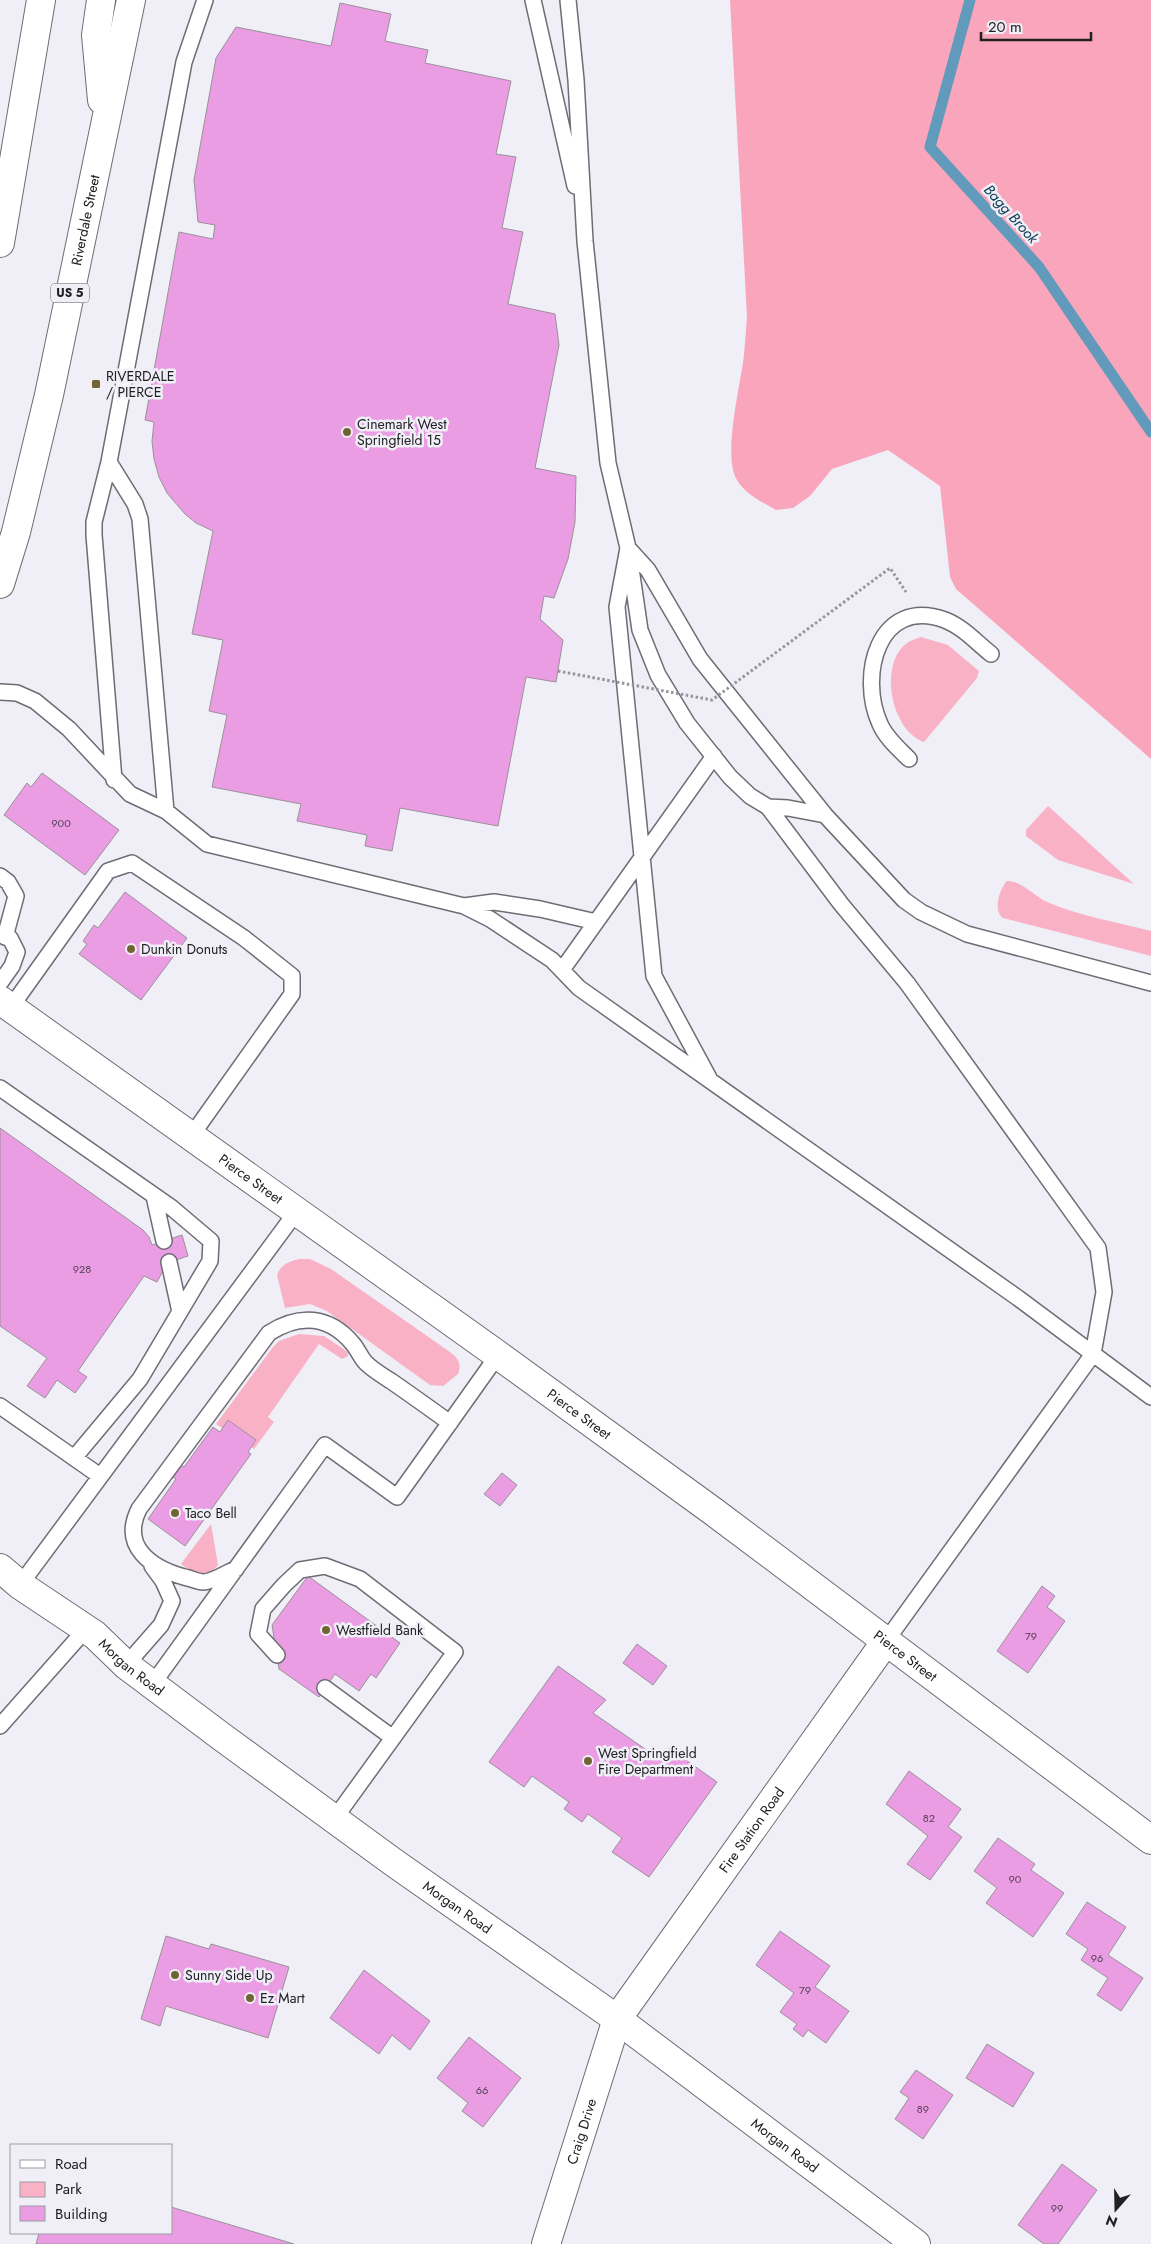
<svg xmlns="http://www.w3.org/2000/svg" width="1151" height="2244" font-family="Jost,sans-serif">
  <style>
    .green { fill: #f9b1c5 }
    .forest { fill: #f9a6bd }
    .lines { fill: none; stroke-linecap: round; stroke-linejoin: round }
    .stream { stroke: #619abb; stroke-width: 11 }
    .building { fill: #ea9de3; stroke: #999298 }
    .service-casing { stroke: #6e6c74; stroke-width: 18 }
    .minor-casing { stroke: #6e6c74; stroke-width: 30 }
    .secondary-casing { stroke: #6e6c74; stroke-width: 30 }
    .primary-casing { stroke: #6e6c74; stroke-width: 30 }
    .service { stroke: #fff; stroke-width: 15 }
    .minor { stroke: #fff; stroke-width: 28 }
    .secondary { stroke: #fff; stroke-width: 28 }
    .primary { stroke: #fff; stroke-width: 28 }
    .path-bridge { stroke: #96959b; stroke-width: 3; stroke-dasharray: 2.5 2.5; stroke-linecap: butt }
    .poi-dot { fill: #706532; stroke: #f0eef7; stroke-width: 2 }
    .labels { text-anchor: middle; dominant-baseline: central; stroke-width: 5; stroke-linejoin: round; paint-order: stroke }
    .number-label { font-size: 11px; fill: #533f53 }
    .shield { fill: #f0eef7; stroke: #5f5e63; stroke-width: 1 }
    .shield-label { font-size: 12px; font-weight: bold; fill: #212023 }
    .street-label { font-size: 14px; fill: #212023; stroke: #f0eef7 }
    .poi-label { font-size: 14px; fill: #212023; stroke: #f0eef7; text-anchor: start }
    .water-label { font-size: 15px; font-style: italic; fill: #0f3e55; stroke: #f0eef7 }
  </style>
  <rect width="100%" height="100%" fill="#f0eef7"/>
  <path class="green" d="M921 637 948 645 979 671 977 678 924 742C891 731 878 664 907 643 911 640 916 639 921 637Z
    M1048 806 1134 884 1058 860 1026 836V830Z
    M1007 881C1021 880 1035 897 1047 902 1080 916 1116 922 1151 931V956L1003 918C993 911 999 889 1007 881Z
    M300 1259H310L331 1269 450 1352C458 1358 462 1364 458 1374L443 1386 430 1385 327 1311 310 1304 285 1308 277 1275C281 1264 290 1261 300 1259Z
    M299 1334 324 1336 348 1352V1356L342 1359 319 1344 268 1417 274 1422 254 1449 216 1424 273 1347 279 1341Z
    M211 1524 218 1565C208 1578 192 1573 181 1564Z"/>
  <path class="forest" d="M730 0H1151V759L956 589 950 577 940 486 888 450 832 469 810 496 793 508 776 510C762 502 745 494 737 480 722 457 741 383 744 355 745 343 746 330 747 317Z"/>
  <g class="lines">
    <path class="stream" d="M970 0 930 147 1039 267 1151 432"/>
  </g>
  <path class="building" d="M340 3 391 14 385 41 428 50 425 63 511 81 496 154 516 157 502 228 523 232 508 304 555 314 559 345 535 468 576 476 575 522 568 559 554 598 544 596 540 619 563 640 556 682 526 677 498 826 400 808 392 851 365 846 367 835 297 821 301 804 212 787 227 715 209 711 223 640 192 634 213 531 196 523 185 514 167 493 159 477 154 459 152 441 154 422 145 420 179 232 213 239 215 225 198 222 194 180 216 58 236 27 331 46Z
    M42 773 119 830 85 875 4 815 27 783 31 787Z
    M125 892 187 938 141 1000 79 954 87 944 83 941 94 925 98 928Z
    M0 1128 143 1230 149 1237 152 1245 182 1235 188 1256 167 1263 157 1282 144 1276 78 1371 87 1377 75 1393 57 1380 45 1398 27 1386 47 1358 0 1326Z
    M228 1420 256 1440 248 1452 251 1454 185 1546 148 1519 176 1479 170 1475 179 1464 184 1467 213 1427 220 1432Z
    M502 1473 517 1485 500 1506 484 1494Z
    M308 1576 400 1643 376 1678 371 1674 359 1691 335 1674 319 1697 279 1669 272 1625Z
    M1042 1586 1055 1596 1047 1607 1065 1621 1028 1673 997 1651Z
    M637 1644 667 1666 653 1685 623 1663Z
    M558 1666 606 1700 593 1713 661 1760 669 1748 717 1782 649 1877 612 1852 622 1838 588 1814 582 1822 564 1809 569 1802 532 1776 524 1787 489 1762Z
    M909 1771 961 1809 948 1827 962 1837 930 1880 907 1864 928 1836 886 1804Z
    M998 1838 1035 1864 1031 1870 1064 1893 1033 1937 986 1903 997 1888 974 1871Z
    M1087 1902 1126 1927 1108 1955 1143 1978 1121 2011 1097 1995 1108 1978 1081 1960 1088 1949 1066 1934Z
    M780 1931 830 1966 815 1987 849 2011 826 2043 808 2030 803 2037 793 2029 797 2024 780 2012 794 1993 756 1965Z
    M166 1936 209 1949 211 1944 289 1967 268 2038 166 2006 160 2026 141 2019Z
    M364 1970 430 2021 410 2050 392 2035 379 2054 330 2018Z
    M469 2037 521 2078 483 2127 462 2111 468 2103 437 2078Z
    M987 2044 1034 2073 1013 2107 966 2078Z
    M916 2070 953 2095 923 2139 895 2119 909 2098 900 2092Z
    M1062 2164 1097 2190 1058 2244H1044L1018 2225Z
    M171 2207 294 2244H36L39 2233H171Z"/>
  <g class="lines">
    <g class="service-casing">
      <path id="service" d="M533 0 575 186
        M568 0 576 80 585 241 608 463 628 548 617 607 654 976 709 1078
        M109 462 135 504 140 519 166 811
        M0 692 17 693 35 701 69 729 130 794 166 811 207 844 464 906 490 919 552 960 579 988 1018 1298 1151 1397
        M909 759C899 749 886 738 880 724 858 676 878 596 945 620 963 627 977 643 991 654
        M114 780 94 535V522L109 462 184 62 205 0
        M768 807 841 904 907 983 1098 1248 1104 1292 1093 1354 886 1641
        M825 815 788 808 768 807 750 796 730 777 687 723 658 675 640 630 628 548 648 570 700 659 825 815 904 900 921 912 967 934 1151 983
        M0 876 8 882 16 896 5 937
        M464 906 494 902 540 909 596 922
        M0 935 10 938 17 952 12 966 0 983
        M562 970 714 756
        M11 1007 108 871 132 863 244 938 292 976V994L192 1135
        M0 1088 172 1208 211 1241 210 1261 140 1379 74 1458
        M154 1196 164 1241
        M169 1262 180 1312
        M0 1406 100 1476
        M236 1569C227 1572 213 1582 203 1582 198 1582 190 1578 184 1577 152 1568 120 1547 139 1509L269 1333C299 1314 329 1315 353 1344 358 1350 361 1358 366 1363 373 1370 383 1376 391 1381 411 1395 431 1409 450 1423
        M20 1585 297 1211
        M277 1655 258 1634 263 1609 284 1585 300 1570 325 1566 360 1579 455 1652 335 1818
        M126 1665 161 1625 172 1601 163 1581 152 1566
        M152 1685 325 1445 397 1497 498 1355
        M325 1688 393 1738
        M0 1726 86 1629"/>
    </g>
    <g class="minor-casing">
      <g id="minor">
        <path id="s1" d="M0 1000 498 1355 714 1512 1151 1840"/>
        <path id="s2" d="M546 2244 617 2019 886 1641"/>
      </g>
    </g>
    <g class="secondary-casing">
      <g id="secondary">
        <path id="s3" d="M0 1568 20 1585 95 1635 126 1665 222 1737 393 1862 617 2019 916 2244"/>
      </g>
    </g>
    <g class="primary-casing">
      <g id="primary">
        <path d="M101 0 96 35 102 100"/>
        <path d="M0 243 41 0"/>
        <path id="s4" d="M0 584 16 532 49 395 131 0"/>
      </g>
    </g>
    <use href="#service" class="service"/>
    <use href="#minor" class="minor"/>
    <use href="#secondary" class="secondary"/>
    <use href="#primary" class="primary"/>
    <path class="path-bridge" d="M558 671 712 700 890 568 906 592"/>
  </g>
  <g class="poi-dot">
    <rect x="91" y="379" width="10" height="10" rx="2.5"/>
    <circle cx="347" cy="432" r="5"/>
    <circle cx="131" cy="949" r="5"/>
    <circle cx="175" cy="1513" r="5"/>
    <circle cx="326" cy="1630" r="5"/>
    <circle cx="588" cy="1761" r="5"/>
    <circle cx="175" cy="1975" r="5"/>
    <circle cx="250" cy="1998" r="5"/>
  </g>
  <g class="labels">
    <g class="number-label">
      <text x="61" y="823">900</text>
      <text x="82" y="1269">928</text>
      <text x="1031" y="1636">79</text>
      <text x="929" y="1818">82</text>
      <text x="1015" y="1879">90</text>
      <text x="1097" y="1958">96</text>
      <text x="805" y="1990">79</text>
      <text x="482" y="2090">66</text>
      <text x="923" y="2109">89</text>
      <text x="1057" y="2208">99</text>
    </g>
    <rect class="shield" x="51" y="283.5" width="38" height="19" rx="4"/>
    <g class="shield-label">
      <text x="70" y="293">US 5</text>
    </g>
    <g class="street-label">
      <text stroke="none"><textPath href="#s4" startOffset="374">Riverdale Street</textPath></text>
      <text stroke="none"><textPath href="#s1" startOffset="308">Pierce Street</textPath></text>
      <text stroke="none"><textPath href="#s1" startOffset="712">Pierce Street</textPath></text>
      <text stroke="none"><textPath href="#s1" startOffset="1118">Pierce Street</textPath></text>
      <text stroke="none"><textPath href="#s3" startOffset="165">Morgan Road</textPath></text>
      <text stroke="none"><textPath href="#s2" startOffset="468">Fire Station Road</textPath></text>
      <text stroke="none"><textPath href="#s3" startOffset="570">Morgan Road</textPath></text>
      <text stroke="none"><textPath href="#s2" startOffset="118">Craig Drive</textPath></text>
      <text stroke="none"><textPath href="#s3" startOffset="975">Morgan Road</textPath></text>
    </g>
    <g class="poi-label">
      <text x="106" y="376">RIVERDALE<tspan x="106" dy="16">/ PIERCE</tspan></text>
      <text x="357" y="424">Cinemark West<tspan x="357" dy="16">Springfield 15</tspan></text>
      <text x="141" y="949">Dunkin Donuts</text>
      <text x="185" y="1513">Taco Bell</text>
      <text x="336" y="1630">Westfield Bank</text>
      <text x="598" y="1753">West Springfield<tspan x="598" dy="16">Fire Department</tspan></text>
      <text x="185" y="1975">Sunny Side Up</text>
      <text x="260" y="1998">Ez Mart</text>
    </g>
    <g class="water-label">
      <text transform="translate(1011 214) rotate(48)">Bagg Brook</text>
    </g>
  </g>
  <rect x="10" y="2144" width="162" height="90" fill="#f0eef7" stroke="#9d9ca2"/>
  <rect x="20" y="2160" width="25" height="8" fill="#ffffff" stroke="#9d9ca2"/>
  <text x="55" y="2169" font-size="15" fill="#212023">Road</text>
  <rect x="20" y="2182" width="25" height="15" fill="#f9b1c5" stroke="#9d9ca2"/>
  <text x="55" y="2194" font-size="15" fill="#212023">Park</text>
  <rect x="20" y="2206" width="25" height="15" fill="#ea9de3" stroke="#9d9ca2"/>
  <text x="55" y="2219" font-size="15" fill="#212023">Building</text>
  <g transform="translate(1116 2209) rotate(200)" stroke="#f0eef7" stroke-width="4" paint-order="stroke">
  <path d="M0-4L9 19L0 12L-9 19Z" fill="#212023"/>
  <text y="-8" font-size="14" font-weight="bold" text-anchor="middle" fill="#212023">N</text>
  </g>
  <path d="M981 32v8h110v-8" fill="none" stroke="#212023" stroke-width="2.5"/>
  <text x="988" y="32" font-size="15" fill="#212023" stroke="#f0eef7" stroke-width="4" paint-order="stroke">20 m</text>
</svg>
